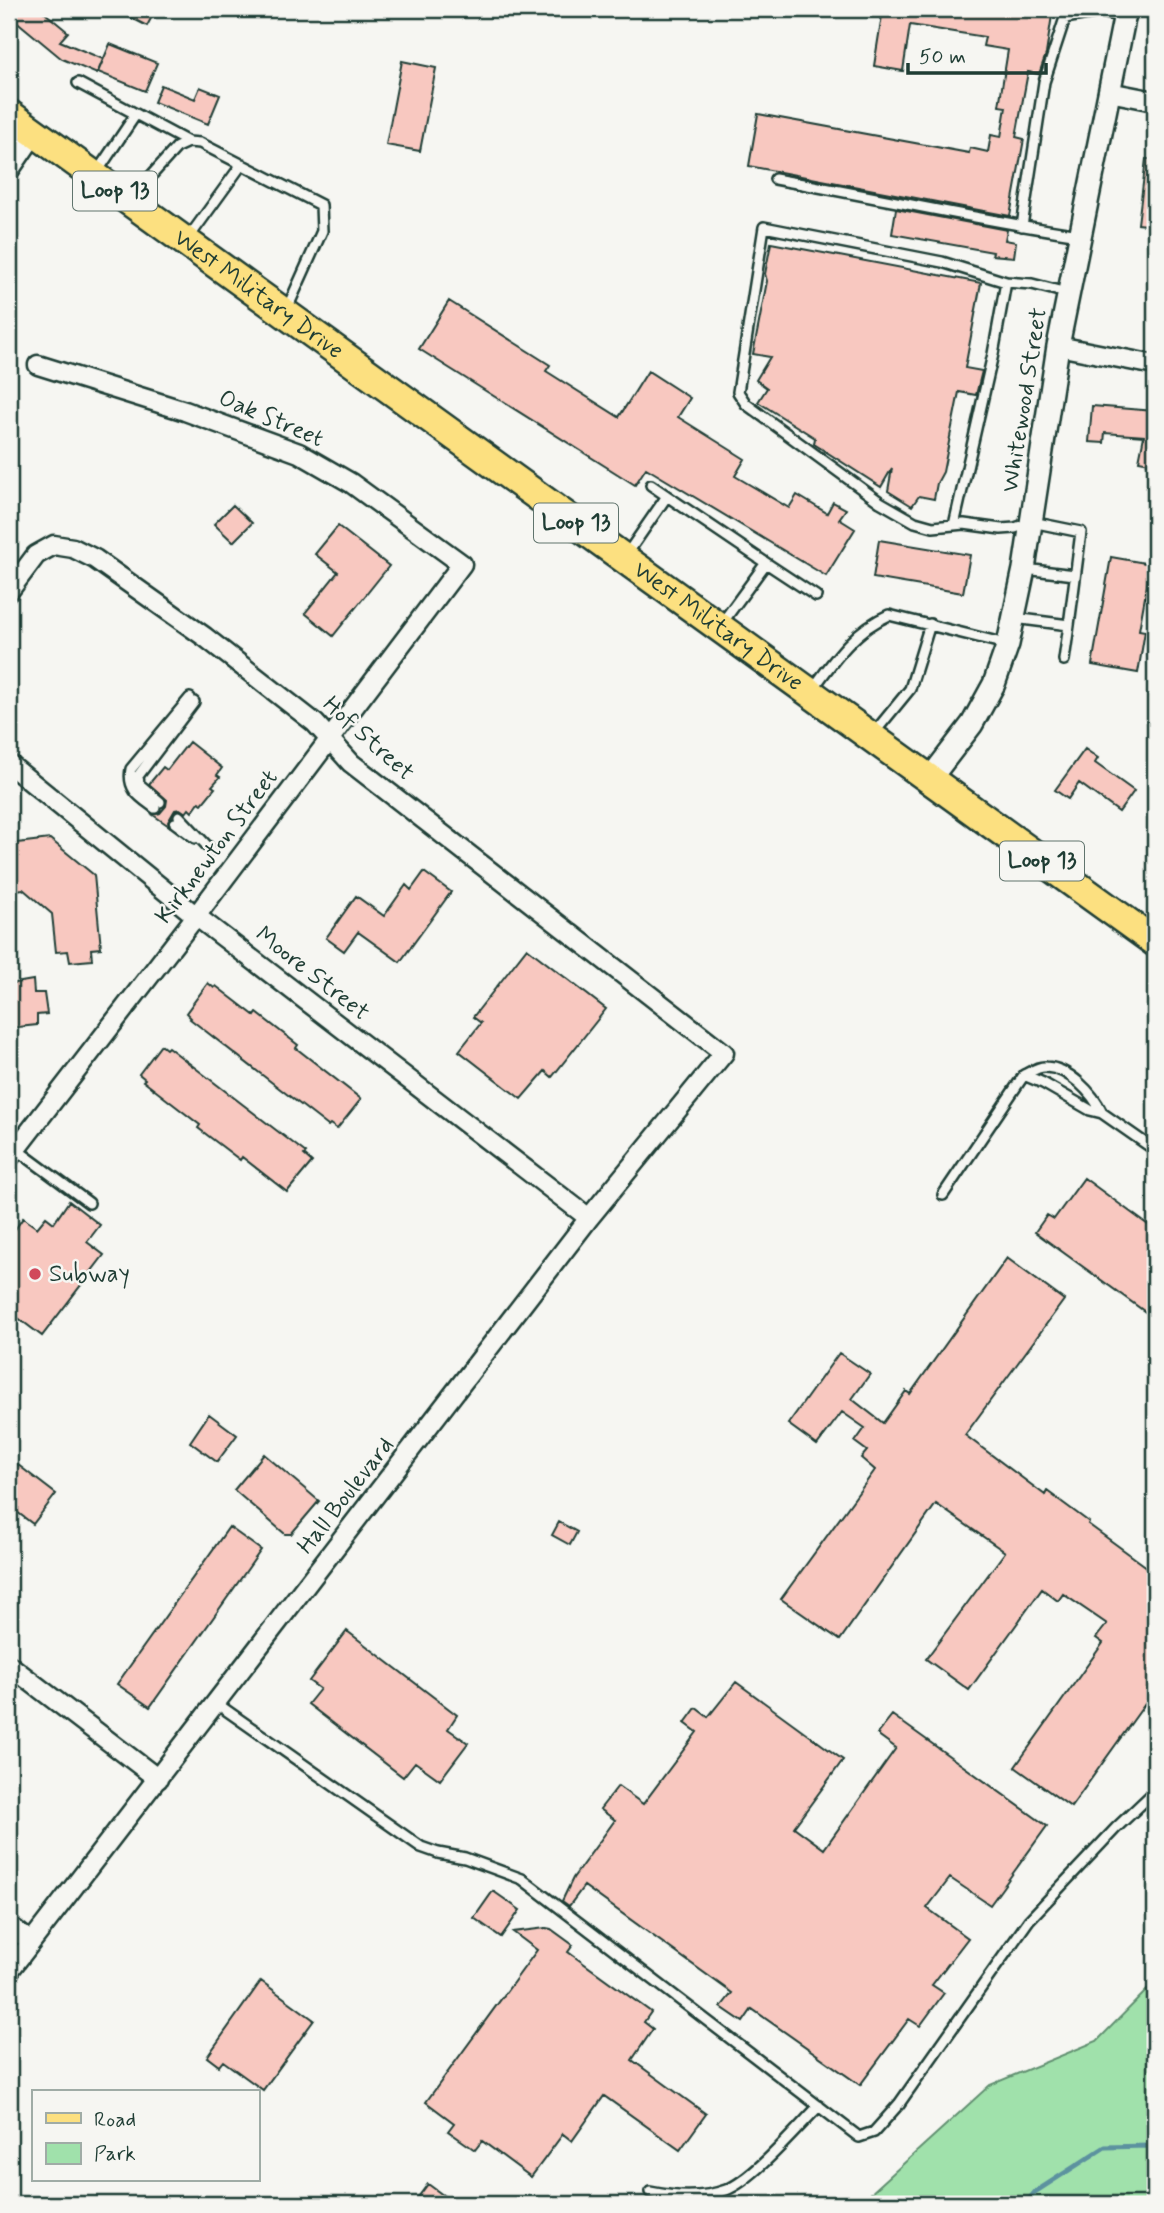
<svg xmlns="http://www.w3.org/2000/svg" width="1164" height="2213" font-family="Mynerve,sans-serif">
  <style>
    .green { fill: #a0e1ab; stroke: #608f70; stroke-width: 2 }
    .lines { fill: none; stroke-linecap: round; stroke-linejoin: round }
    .stream { stroke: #5c929f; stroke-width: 5 }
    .building { fill: #f8c8c0; stroke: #1f3d34; stroke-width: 2 }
    .service-casing { stroke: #1f3d34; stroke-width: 14 }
    .minor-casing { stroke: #1f3d34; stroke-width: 23 }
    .tertiary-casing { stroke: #1f3d34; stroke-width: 26 }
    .primary-casing { stroke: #1f3d34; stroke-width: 33 }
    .service { stroke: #f6f6f2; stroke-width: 9 }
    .minor { stroke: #f6f6f2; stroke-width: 18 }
    .tertiary { stroke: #f6f6f2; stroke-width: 21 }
    .primary { stroke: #fce080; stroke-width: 28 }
    .poi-dot { fill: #d1495b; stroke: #f6f6f2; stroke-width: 2.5 }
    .labels { text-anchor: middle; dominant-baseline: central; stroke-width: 5; stroke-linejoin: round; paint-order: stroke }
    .shield { fill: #f6f6f2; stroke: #60746d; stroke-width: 2 }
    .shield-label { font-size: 23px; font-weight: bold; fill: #1f3d34 }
    .street-label { font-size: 24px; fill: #1f3d34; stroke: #f6f6f2 }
    .poi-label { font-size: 24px; fill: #1f3d34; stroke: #f6f6f2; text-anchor: start }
  </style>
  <rect width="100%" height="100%" fill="#f6f6f2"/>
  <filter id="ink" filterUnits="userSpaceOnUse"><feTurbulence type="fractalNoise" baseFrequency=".0143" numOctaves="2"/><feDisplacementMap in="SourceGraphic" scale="14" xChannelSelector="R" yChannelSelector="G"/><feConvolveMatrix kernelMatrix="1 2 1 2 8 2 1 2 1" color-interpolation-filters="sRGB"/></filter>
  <g filter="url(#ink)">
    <path class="green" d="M1155 1982V2204H859L990 2085 1097 2041Z"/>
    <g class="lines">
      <path class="stream" d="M1025 2204 1035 2192 1105 2147 1148 2146 1155 2150"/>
    </g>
    <path class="building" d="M9 9H40L68 32 60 41 103 59 97 74 62 59 9 15Z
      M114 9H156L147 26Z
      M883 9H1053L1046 54 1039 74 1028 72 1016 137 1024 139 1010 216 749 166 758 114 969 153 970 148 988 152 991 135 1001 137 1006 107 999 106 1008 50 983 46 985 37 910 25 903 71 874 66Z
      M110 44 157 63 145 91 98 72Z
      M402 61 436 68 420 151 386 145Z
      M161 85 195 99 200 87 220 95 208 124 154 102Z
      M1146 159H1155V226L1138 224Z
      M896 209 1007 230 1005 240 1016 242 1014 257 992 255 993 252 892 234Z
      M771 243 981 283 965 368 982 371 976 395 959 392 943 472 937 483 934 499 919 496 912 506 888 491 892 468 881 487 814 444 815 438 758 402 767 388 756 380 770 357 753 354 767 281 765 274Z
      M449 301 550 365 546 371 619 417 648 371 690 398 678 417 745 459 735 476 789 508 797 495 827 513 833 502 846 509 839 519 855 529 826 576 646 468 635 485 419 349Z
      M1092 406 1155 411V464L1139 461 1144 436 1105 433 1104 443 1089 442Z
      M233 505 252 523 233 542 214 524Z
      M338 526 389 566 333 636 305 613 338 572 315 554Z
      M879 540 970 555 963 593 873 578Z
      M1111 557 1151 564 1139 630 1145 631 1138 673 1092 665Z
      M189 742 222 768 217 775 220 777 212 786 215 788 202 804 199 802 192 812 189 809 186 813 180 809 175 810 168 822 169 826 153 815 160 813 166 806 167 800 149 784 163 767 167 770Z
      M1085 749 1098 758 1095 763 1134 791 1119 812 1079 783 1068 799 1055 790Z
      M50 839 94 875 101 948 91 949 92 960 70 962 68 951 56 952 52 914 23 889 9 891V844Z
      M424 872 451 892 400 962 358 932 344 951 326 938 356 896 384 916 406 885 411 890Z
      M527 948 606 1009 552 1077 545 1071 521 1099 459 1051 481 1023 473 1017Z
      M33 980 34 993H44L47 1014 37 1015V1025L9 1028V984Z
      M208 983 214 988 216 986 255 1016 257 1013 298 1045 296 1048 361 1099 337 1129 330 1124 328 1126 190 1019 191 1018 186 1013Z
      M161 1045 166 1049 168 1047 306 1153 304 1155 312 1162 287 1192 242 1157 240 1160 211 1138 198 1128 200 1125 143 1081 145 1079 139 1074Z
      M1084 1178 1155 1230V1319L1035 1232 1047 1215 1054 1219Z
      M69 1201 100 1225 87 1242 104 1255 42 1336 9 1311V1238L23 1218 37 1228 46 1217 54 1223Z
      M1007 1258 1064 1300 965 1435 1045 1495 1047 1491 1089 1522 1088 1524 1155 1573V1690L1071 1807 1015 1767 1103 1643 1096 1638 1107 1624 1063 1594 1058 1601 1042 1589 969 1690 926 1659 1005 1552 936 1504 840 1640 781 1599 875 1470 861 1458 867 1451 855 1442 865 1428 842 1412 817 1445 788 1424 839 1353 870 1374 852 1399 883 1423 906 1391 910 1394Z
      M209 1414 237 1435 217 1462 190 1442Z
      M264 1454 319 1501 291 1534H285L234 1490Z
      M9 1458 56 1494 33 1524 9 1506Z
      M559 1522 577 1532 570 1545 552 1535Z
      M229 1527 261 1550 150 1707 117 1684Z
      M347 1631 457 1715 448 1729 468 1743 440 1780 415 1762 403 1777 308 1704 320 1689 309 1681Z
      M736 1682 843 1760 794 1827 824 1849 896 1748 877 1734 892 1715 1047 1826 990 1905 950 1878 927 1908 968 1938 932 1985 944 1993 920 2026 909 2019 860 2085 752 2009 743 2022 721 2007 732 1993 584 1886 569 1906 562 1901 573 1878 615 1820 600 1809 618 1786 643 1804 697 1732 685 1723 696 1708 708 1717Z
      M493 1891 520 1910 501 1937 474 1918Z
      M546 1928 551 1929 573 1945 568 1952 651 2012 644 2022 653 2029 632 2060 706 2114 680 2150 604 2096 572 2141 563 2134 531 2177 482 2141 475 2150 448 2131 454 2123 426 2102 537 1950 513 1932Z
      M261 1981 314 2020 263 2090 223 2061 219 2066 207 2057Z
      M428 2184 455 2204H413Z"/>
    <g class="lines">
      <g class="service-casing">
        <path id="service" d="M78 83 188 142
          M97 172 136 114
          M775 179C877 197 978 220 1080 235
          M131 198 177 147 188 142 200 143 321 205 322 231 286 311
          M1022 226 1044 82 1065 18 1100 12 1124 17
          M187 240 242 164
          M1067 293 1032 284 1006 282 942 262 764 227 738 392 746 404 880 502 915 522 933 527 964 524 1001 529 1015 528 1032 522 1081 532 1069 625
          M651 485 667 496
          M954 525 993 354 1006 282
          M627 554 667 496 766 563 722 623
          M766 563 816 596
          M1025 569 1075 575
          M1014 618 1069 625 1064 660
          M812 690C834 660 854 630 889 615L1006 644
          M874 733 910 689 930 624
          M160 802 139 784 138 776 194 702
          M155 808C140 797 127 790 131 769L190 698
          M179 816 211 850
          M175 823 195 838
          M1024 1075 1043 1083 1090 1110 1102 1113 1155 1150
          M16 1149 89 1203
          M943 1195 1024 1075C1031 1072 1038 1066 1046 1067 1069 1068 1093 1093 1102 1113
          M216 1703 421 1847 438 1853 465 1858 522 1879 859 2137 874 2132 899 2104 1029 1920 1116 1828 1155 1791
          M650 2192C674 2197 702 2199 726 2190 753 2180 797 2128 819 2106"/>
      </g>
      <g class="minor-casing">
        <path id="minor" d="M1109 92 1155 101
          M9 171 35 133
          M1058 346 1155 365
          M9 591 36 555 54 545 73 548 95 559 205 637 315 723 351 763 724 1053 589 1218 9 1971
          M9 764 196 916 589 1218
          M9 1158 196 916 462 564 351 483 299 453 185 411 38 365
          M9 1665 158 1779
          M9 1925 31 1942"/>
      </g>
      <g class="tertiary-casing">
        <path id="tertiary" d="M929 780 972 724 994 684 1008 644 1024 569 1058 346 1126 9"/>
      </g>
      <g class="primary-casing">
        <g id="primary">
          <path id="s1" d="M9 114 1155 942"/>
        </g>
      </g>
      <use href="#service" class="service"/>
      <use href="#minor" class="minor"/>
      <use href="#tertiary" class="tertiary"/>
      <use href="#primary" class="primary"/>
    </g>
  </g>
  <circle class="poi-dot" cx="35" cy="1274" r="7"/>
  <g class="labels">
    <g class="shield">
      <rect x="73" y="171.5" width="84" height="39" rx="5"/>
      <rect x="534" y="503.5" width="84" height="39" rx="5"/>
      <rect x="1000" y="841.5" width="84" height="39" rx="5"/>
    </g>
    <g class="shield-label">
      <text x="115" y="191">Loop 13</text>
      <text x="576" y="523">Loop 13</text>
      <text x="1042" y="861">Loop 13</text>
    </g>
    <g class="street-label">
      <text stroke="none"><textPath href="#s1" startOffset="308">West Military Drive</textPath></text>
      <text transform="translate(1025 400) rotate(-81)">Whitewood Street</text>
      <text transform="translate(271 419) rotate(23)">Oak Street</text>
      <text stroke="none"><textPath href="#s1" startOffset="875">West Military Drive</textPath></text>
      <text transform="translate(368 739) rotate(42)">Hof Street</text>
      <text transform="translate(217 847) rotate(-53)">Kirknewton Street</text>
      <text transform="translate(312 974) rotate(38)">Moore Street</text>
      <text transform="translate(346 1496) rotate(-52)">Hall Boulevard</text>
    </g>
    <g class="poi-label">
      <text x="49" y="1274">Subway</text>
    </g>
  </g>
  <rect width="1164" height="2213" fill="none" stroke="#f6f6f2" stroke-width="35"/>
  <rect x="18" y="18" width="1129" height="2178" fill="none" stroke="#1f3d34" stroke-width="2.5" filter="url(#ink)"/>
  <rect x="32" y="2090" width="228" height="91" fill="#f6f6f2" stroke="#a0aca6" stroke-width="2"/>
  <rect x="46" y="2113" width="35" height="10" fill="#fce080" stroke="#a0aca6" stroke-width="2"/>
  <text x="94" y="2126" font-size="21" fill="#1f3d34">Road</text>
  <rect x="46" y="2143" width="35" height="21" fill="#a0e1ab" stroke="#a0aca6" stroke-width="2"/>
  <text x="94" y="2160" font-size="21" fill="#1f3d34">Park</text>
  <path d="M908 63v10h138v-10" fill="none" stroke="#1f3d34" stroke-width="3.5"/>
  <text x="919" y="63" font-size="21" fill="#1f3d34" stroke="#f6f6f2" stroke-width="5" paint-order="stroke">50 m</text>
</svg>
